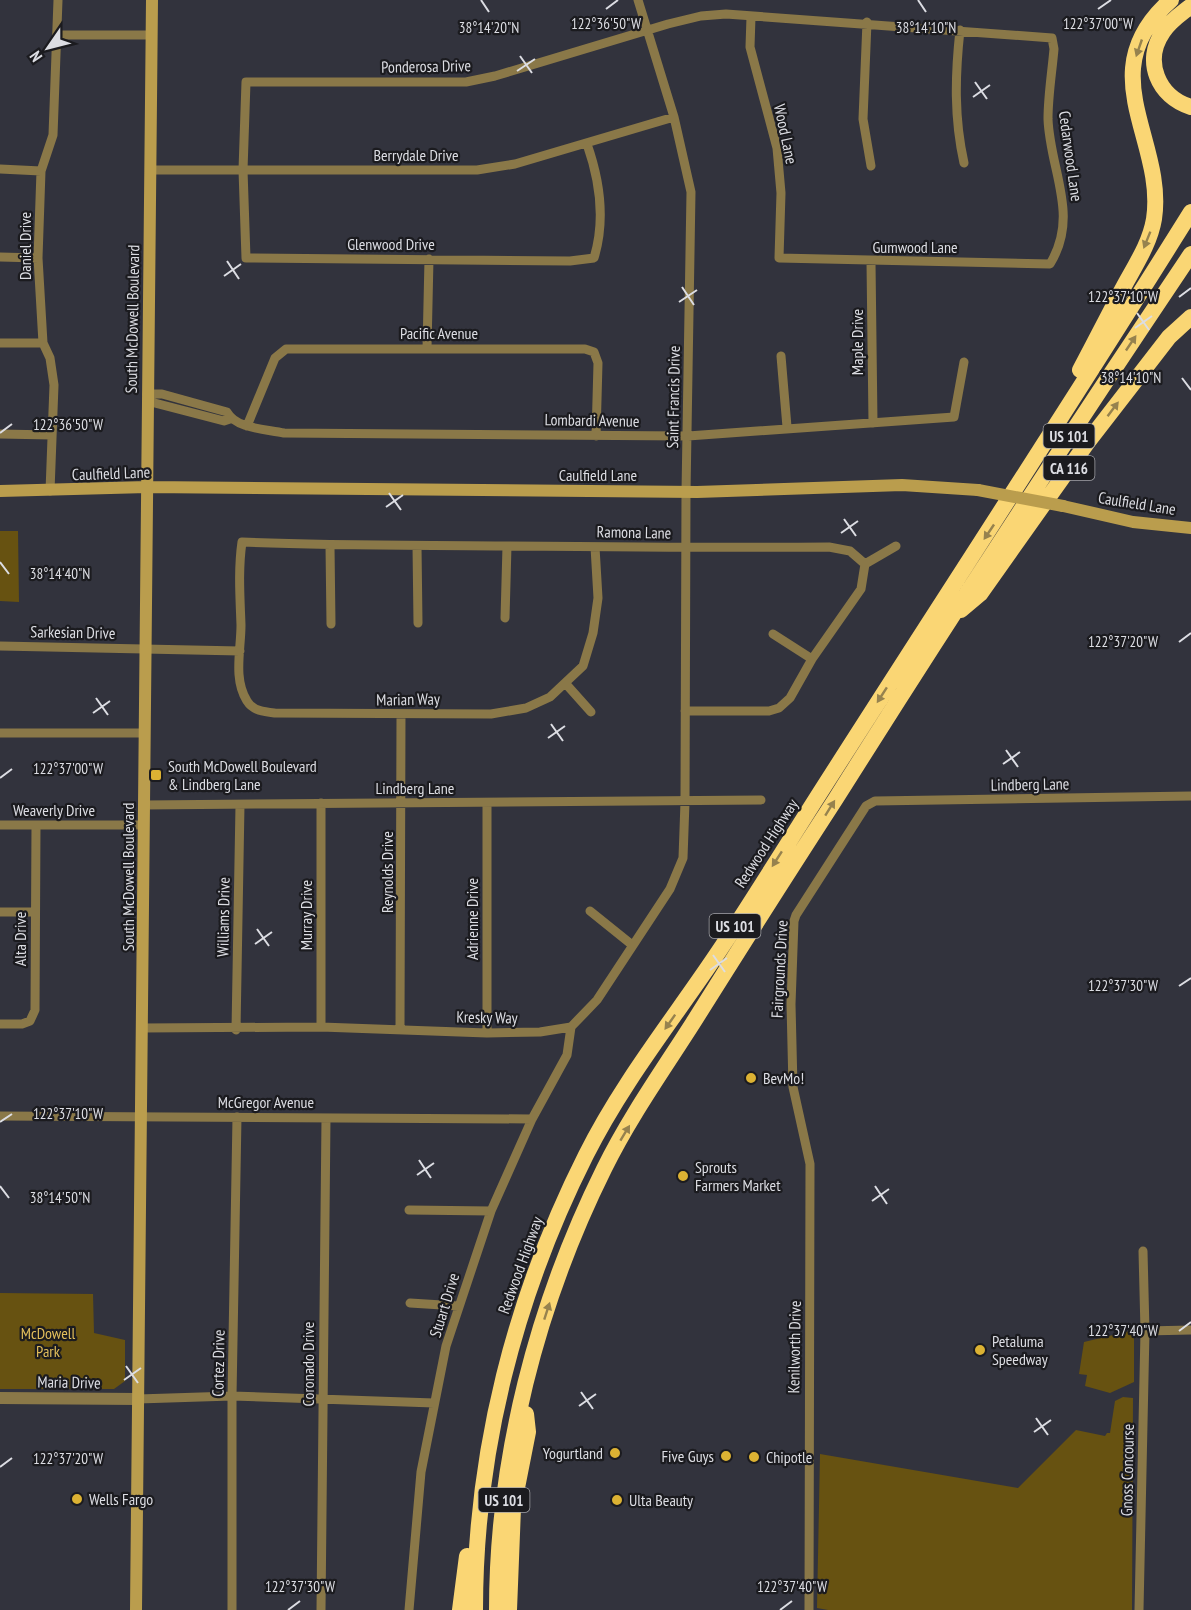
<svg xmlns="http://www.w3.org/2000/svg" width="1191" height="1610" font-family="'PT Sans Narrow',sans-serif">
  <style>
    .green { fill: #675211 }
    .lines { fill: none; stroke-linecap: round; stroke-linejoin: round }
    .minor { stroke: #8a7848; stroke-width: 9 }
    .tertiary { stroke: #8a7848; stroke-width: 12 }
    .secondary { stroke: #ba9d4d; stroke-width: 12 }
    .motorway { stroke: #fad674; stroke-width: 16 }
    .secondary-bridge { stroke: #ba9d4d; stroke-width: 12 }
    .oneway { fill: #96824e }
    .ticks { fill: none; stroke: #dcdde3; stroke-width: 2 }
    .poi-dot { fill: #dcb233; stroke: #1b1b1f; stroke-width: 2 }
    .labels { text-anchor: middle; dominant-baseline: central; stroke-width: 4.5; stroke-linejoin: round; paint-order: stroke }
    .shield { fill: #1b1b1f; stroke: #a2a3a8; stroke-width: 1.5 }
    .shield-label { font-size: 15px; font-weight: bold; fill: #dcdde3 }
    .street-label { font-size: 16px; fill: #dcdde3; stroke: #1b1b1f }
    .poi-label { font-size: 16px; fill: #dcdde3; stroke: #1b1b1f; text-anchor: start }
    .park-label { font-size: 16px; fill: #e2be5b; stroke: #1b1b1f }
    .ticks-label { font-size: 15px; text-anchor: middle; fill: #dcdde3; stroke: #1b1b1f; stroke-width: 4.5; stroke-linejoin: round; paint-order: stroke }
  </style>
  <rect width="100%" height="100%" fill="#32333d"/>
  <path class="green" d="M0 531H18L19 602 0 601Z
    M0 1293 93 1294 94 1333 125 1340V1381L114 1389H0Z
    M1134 1330V1382L1110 1393 1085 1386 1087 1375 1079 1374 1084 1342Z
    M1123 1397 1133 1398 1132 1610H828L817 1608 820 1454 1018 1488 1076 1430 1105 1436 1107 1433H1110L1115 1401Z"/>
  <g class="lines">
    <path class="minor" d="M867 22 863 119 871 166
      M960 30C955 76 954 118 964 163
      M58 35H152
      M587 144C600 181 606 219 594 258L570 261 246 258 243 170 246 82H466L495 76 668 24 701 16 726 14 1052 38 1054 49C1052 72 1048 96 1048 119 1050 171 1080 215 1050 264L779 258 781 193 777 148 750 47 751 17
      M0 169 41 171
      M152 170H477L515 164 674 117
      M0 257 38 258
      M871 262 873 423
      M0 343H43
      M427 348 429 259
      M781 356 787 427
      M147 394H162L227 412C236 429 266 429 284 433L688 436 954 417 964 362
      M147 401 224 421 230 419
      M247 426 275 358 286 349H585L594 352 598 363 596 436
      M0 434 52 435
      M50 491 54 385 50 358 43 343 38 258 41 171 53 135 58 0
      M330 546 331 624
      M417 546 418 623
      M595 547 598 598 593 633 583 666 550 697 526 708 491 714 275 713C265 712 253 711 247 701 233 679 241 650 241 625 240 597 238 570 242 542 331 546 420 545 510 546 616 547 722 548 829 547L850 551 865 564 861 589 812 659 790 698 779 708 769 711H685
      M865 564 896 546
      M505 618 507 546
      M773 634 812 659
      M0 646 240 651
      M566 684 591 712
      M0 733H145
      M487 804V1033
      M144 805 761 800
      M0 825H144
      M590 911 631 944
      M0 912H35
      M0 1024H22L30 1021 35 1010 36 825
      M321 1027V803
      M143 1028 321 1027 487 1033 540 1032 571 1027 597 1000 670 889 683 858 685 802 686 492 691 192 674 117 638 0
      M400 1029 401 715
      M236 1030 240 805
      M0 1116 532 1119
      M409 1210 491 1211
      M410 1303 458 1306
      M1145 1331 1191 1330
      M138 1399 232 1396 434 1403
      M232 1610V1396L237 1117
      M321 1610 326 1118
      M409 1610 421 1472 446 1346 491 1211 532 1119 567 1055 571 1027
      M809 1610 810 1164 793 1087 791 1004 794 921 796 915 866 806 875 801 1191 796
      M1139 1610 1145 1331 1143 1251"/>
    <path class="tertiary" d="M0 1398 138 1399"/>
    <path class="secondary" d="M0 491 147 487 697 492 902 485 978 490
      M1063 506 1133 522 1191 528
      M136 1610 152 0"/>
    <path class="motorway" d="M1191 6C1181 14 1170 21 1163 32 1143 61 1158 97 1191 107
      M1080 370C1095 342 1109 314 1124 286 1136 264 1150 243 1154 219 1166 140 1089 72 1171 0
      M961 610 980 594 1087 443 1169 337 1191 317
      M460 1610 467 1556
      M475 1610C475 1452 515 1296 586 1155 622 1083 672 1021 717 954 751 903 783 851 816 799 941 603 1068 409 1191 212
      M497 1610C497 1459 537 1304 604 1169 629 1118 663 1070 693 1023 740 948 787 874 835 800 951 616 1070 434 1191 254
      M509 1610 513 1508 528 1432 526 1414"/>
    <path class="secondary-bridge" d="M978 490 1063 506"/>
  </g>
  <defs><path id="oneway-solid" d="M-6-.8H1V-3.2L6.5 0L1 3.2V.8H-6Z" transform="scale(1.5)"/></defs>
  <g class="oneway">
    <use href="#oneway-solid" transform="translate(1139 48) rotate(109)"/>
    <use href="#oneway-solid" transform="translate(1147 240) rotate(112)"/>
    <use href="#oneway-solid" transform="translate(1131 343) rotate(-56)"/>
    <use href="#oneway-solid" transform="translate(1113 409) rotate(-53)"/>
    <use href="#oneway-solid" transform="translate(989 532) rotate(124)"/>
    <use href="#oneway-solid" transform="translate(882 695) rotate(123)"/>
    <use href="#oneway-solid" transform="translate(830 808) rotate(-58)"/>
    <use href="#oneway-solid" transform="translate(777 859) rotate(123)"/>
    <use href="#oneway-solid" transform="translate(670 1022) rotate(125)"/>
    <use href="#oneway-solid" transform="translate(625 1133) rotate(-59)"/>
    <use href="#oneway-solid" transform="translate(547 1311) rotate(-72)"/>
  </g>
  <path class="ticks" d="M481 0 489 12M918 0 926 12M606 9 618 0M1098 9 1111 0M520 56 532 73M517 71 535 59M975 82 987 99M973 97 990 85M227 261 239 279M224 276 241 264M682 287 694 305M1179 297 1191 288M679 302 697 290M1137 313 1149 330M1135 328 1152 316M1182 378 1191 390M0 433 12 424M389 493 401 510M386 507 403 495M844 519 856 536M841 533 858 521M0 562 9 574M1179 642 1191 633M96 698 108 715M93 713 110 701M551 724 563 741M548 738 565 726M1006 750 1018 767M1003 764 1020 752M0 778 12 769M257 929 269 946M255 944 272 932M713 955 725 972M710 970 727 958M1179 986 1191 978M0 1122 12 1114M419 1160 431 1178M417 1175 434 1163M0 1186 9 1198M875 1186 887 1204M872 1201 889 1189M1179 1331 1191 1322M126 1366 138 1383M124 1380 141 1368M581 1392 593 1409M579 1406 596 1394M1036 1418 1048 1435M1034 1432 1051 1420M0 1467 12 1458M288 1610 300 1601M780 1610 792 1601"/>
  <g class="poi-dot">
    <rect x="150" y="769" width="12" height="12" rx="3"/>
    <circle cx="751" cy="1078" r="6"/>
    <circle cx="683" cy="1176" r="6"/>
    <circle cx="980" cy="1350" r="6"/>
    <circle cx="615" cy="1453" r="6"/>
    <circle cx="726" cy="1456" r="6"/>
    <circle cx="754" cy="1457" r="6"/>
    <circle cx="77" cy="1499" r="6"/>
    <circle cx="617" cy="1500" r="6"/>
  </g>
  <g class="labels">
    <g class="shield">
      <rect x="1043.5" y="424" width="51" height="24" rx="4.5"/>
      <rect x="1043.5" y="456" width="51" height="24" rx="4.5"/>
      <rect x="709.5" y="914" width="51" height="24" rx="4.5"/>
      <rect x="478.5" y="1488" width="51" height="24" rx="4.5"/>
    </g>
    <g class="shield-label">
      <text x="1069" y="436">US 101</text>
      <text x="1069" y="468">CA 116</text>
      <text x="735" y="926">US 101</text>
      <text x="504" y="1500">US 101</text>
    </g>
    <g class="street-label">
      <text transform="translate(426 66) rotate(-1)">Ponderosa Drive</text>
      <text transform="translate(786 134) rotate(78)">Wood Lane</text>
      <text x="416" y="155">Berrydale Drive</text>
      <text transform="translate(1071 156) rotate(82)">Cedarwood Lane</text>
      <text x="391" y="244">Glenwood Drive</text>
      <text transform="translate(25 246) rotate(-90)">Daniel Drive</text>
      <text x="915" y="247">Gumwood Lane</text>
      <text transform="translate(132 319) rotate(-89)">South McDowell Boulevard</text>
      <text x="439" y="333">Pacific Avenue</text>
      <text transform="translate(857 342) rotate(-90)">Maple Drive</text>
      <text transform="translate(673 397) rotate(-89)">Saint Francis Drive</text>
      <text transform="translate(592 420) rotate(1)">Lombardi Avenue</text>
      <text transform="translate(111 473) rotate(-2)">Caulfield Lane</text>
      <text x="598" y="475">Caulfield Lane</text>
      <text transform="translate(1137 503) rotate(9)">Caulfield Lane</text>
      <text transform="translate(634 532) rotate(1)">Ramona Lane</text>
      <text transform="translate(73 632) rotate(1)">Sarkesian Drive</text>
      <text transform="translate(408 699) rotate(-1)">Marian Way</text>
      <text transform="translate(1030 784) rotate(-1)">Lindberg Lane</text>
      <text x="415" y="788">Lindberg Lane</text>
      <text x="54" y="810">Weaverly Drive</text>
      <text transform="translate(766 843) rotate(-57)">Redwood Highway</text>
      <text transform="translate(387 872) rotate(-90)">Reynolds Drive</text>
      <text transform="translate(128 877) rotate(-90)">South McDowell Boulevard</text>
      <text transform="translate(306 915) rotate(-90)">Murray Drive</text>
      <text transform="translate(223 917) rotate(-89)">Williams Drive</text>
      <text transform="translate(472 919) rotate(-90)">Adrienne Drive</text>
      <text transform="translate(20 939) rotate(-90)">Alta Drive</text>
      <text transform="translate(779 969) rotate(-87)">Fairgrounds Drive</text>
      <text transform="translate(487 1017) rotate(1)">Kresky Way</text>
      <text x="266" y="1102">McGregor Avenue</text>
      <text transform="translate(520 1265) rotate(-70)">Redwood Highway</text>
      <text transform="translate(444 1305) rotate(-73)">Stuart Drive</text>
      <text transform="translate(794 1347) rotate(-89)">Kenilworth Drive</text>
      <text transform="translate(218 1363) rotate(-89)">Cortez Drive</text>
      <text transform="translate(308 1364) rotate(-90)">Coronado Drive</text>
      <text transform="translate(69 1382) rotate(1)">Maria Drive</text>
      <text transform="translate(1127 1470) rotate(-89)">Gnoss Concourse</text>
    </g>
    <g class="poi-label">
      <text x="168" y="766">South McDowell Boulevard<tspan x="168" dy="18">&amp; Lindberg Lane</tspan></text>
      <text x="763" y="1078">BevMo!</text>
      <text x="695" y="1167">Sprouts<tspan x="695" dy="18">Farmers Market</tspan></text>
      <text x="992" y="1341">Petaluma<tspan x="992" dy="18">Speedway</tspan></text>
      <text x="603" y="1453" text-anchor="end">Yogurtland</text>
      <text x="714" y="1456" text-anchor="end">Five Guys</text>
      <text x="766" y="1457">Chipotle</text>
      <text x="89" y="1499">Wells Fargo</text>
      <text x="629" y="1500">Ulta Beauty</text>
    </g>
    <g class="park-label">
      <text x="48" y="1333">McDowell<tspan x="48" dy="18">Park</tspan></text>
    </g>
  </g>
  <g class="ticks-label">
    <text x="606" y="29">122°36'50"W</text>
    <text x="1098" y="29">122°37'00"W</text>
    <text x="489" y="33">38°14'20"N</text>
    <text x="926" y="33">38°14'10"N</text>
    <text x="1123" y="302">122°37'10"W</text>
    <text x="1131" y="383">38°14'10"N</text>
    <text x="68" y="430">122°36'50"W</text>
    <text x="60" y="579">38°14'40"N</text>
    <text x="1123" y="647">122°37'20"W</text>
    <text x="68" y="774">122°37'00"W</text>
    <text x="1123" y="991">122°37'30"W</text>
    <text x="68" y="1119">122°37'10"W</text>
    <text x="60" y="1203">38°14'50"N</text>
    <text x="1123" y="1336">122°37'40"W</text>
    <text x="68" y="1464">122°37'20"W</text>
    <text x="300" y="1592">122°37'30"W</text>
    <text x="792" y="1592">122°37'40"W</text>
  </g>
  <g transform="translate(48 48) rotate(235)" stroke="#1b1b1f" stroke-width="4.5" paint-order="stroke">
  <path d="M0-4.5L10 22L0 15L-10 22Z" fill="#dcdde3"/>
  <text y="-9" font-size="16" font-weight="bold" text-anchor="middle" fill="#dcdde3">N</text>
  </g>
</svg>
